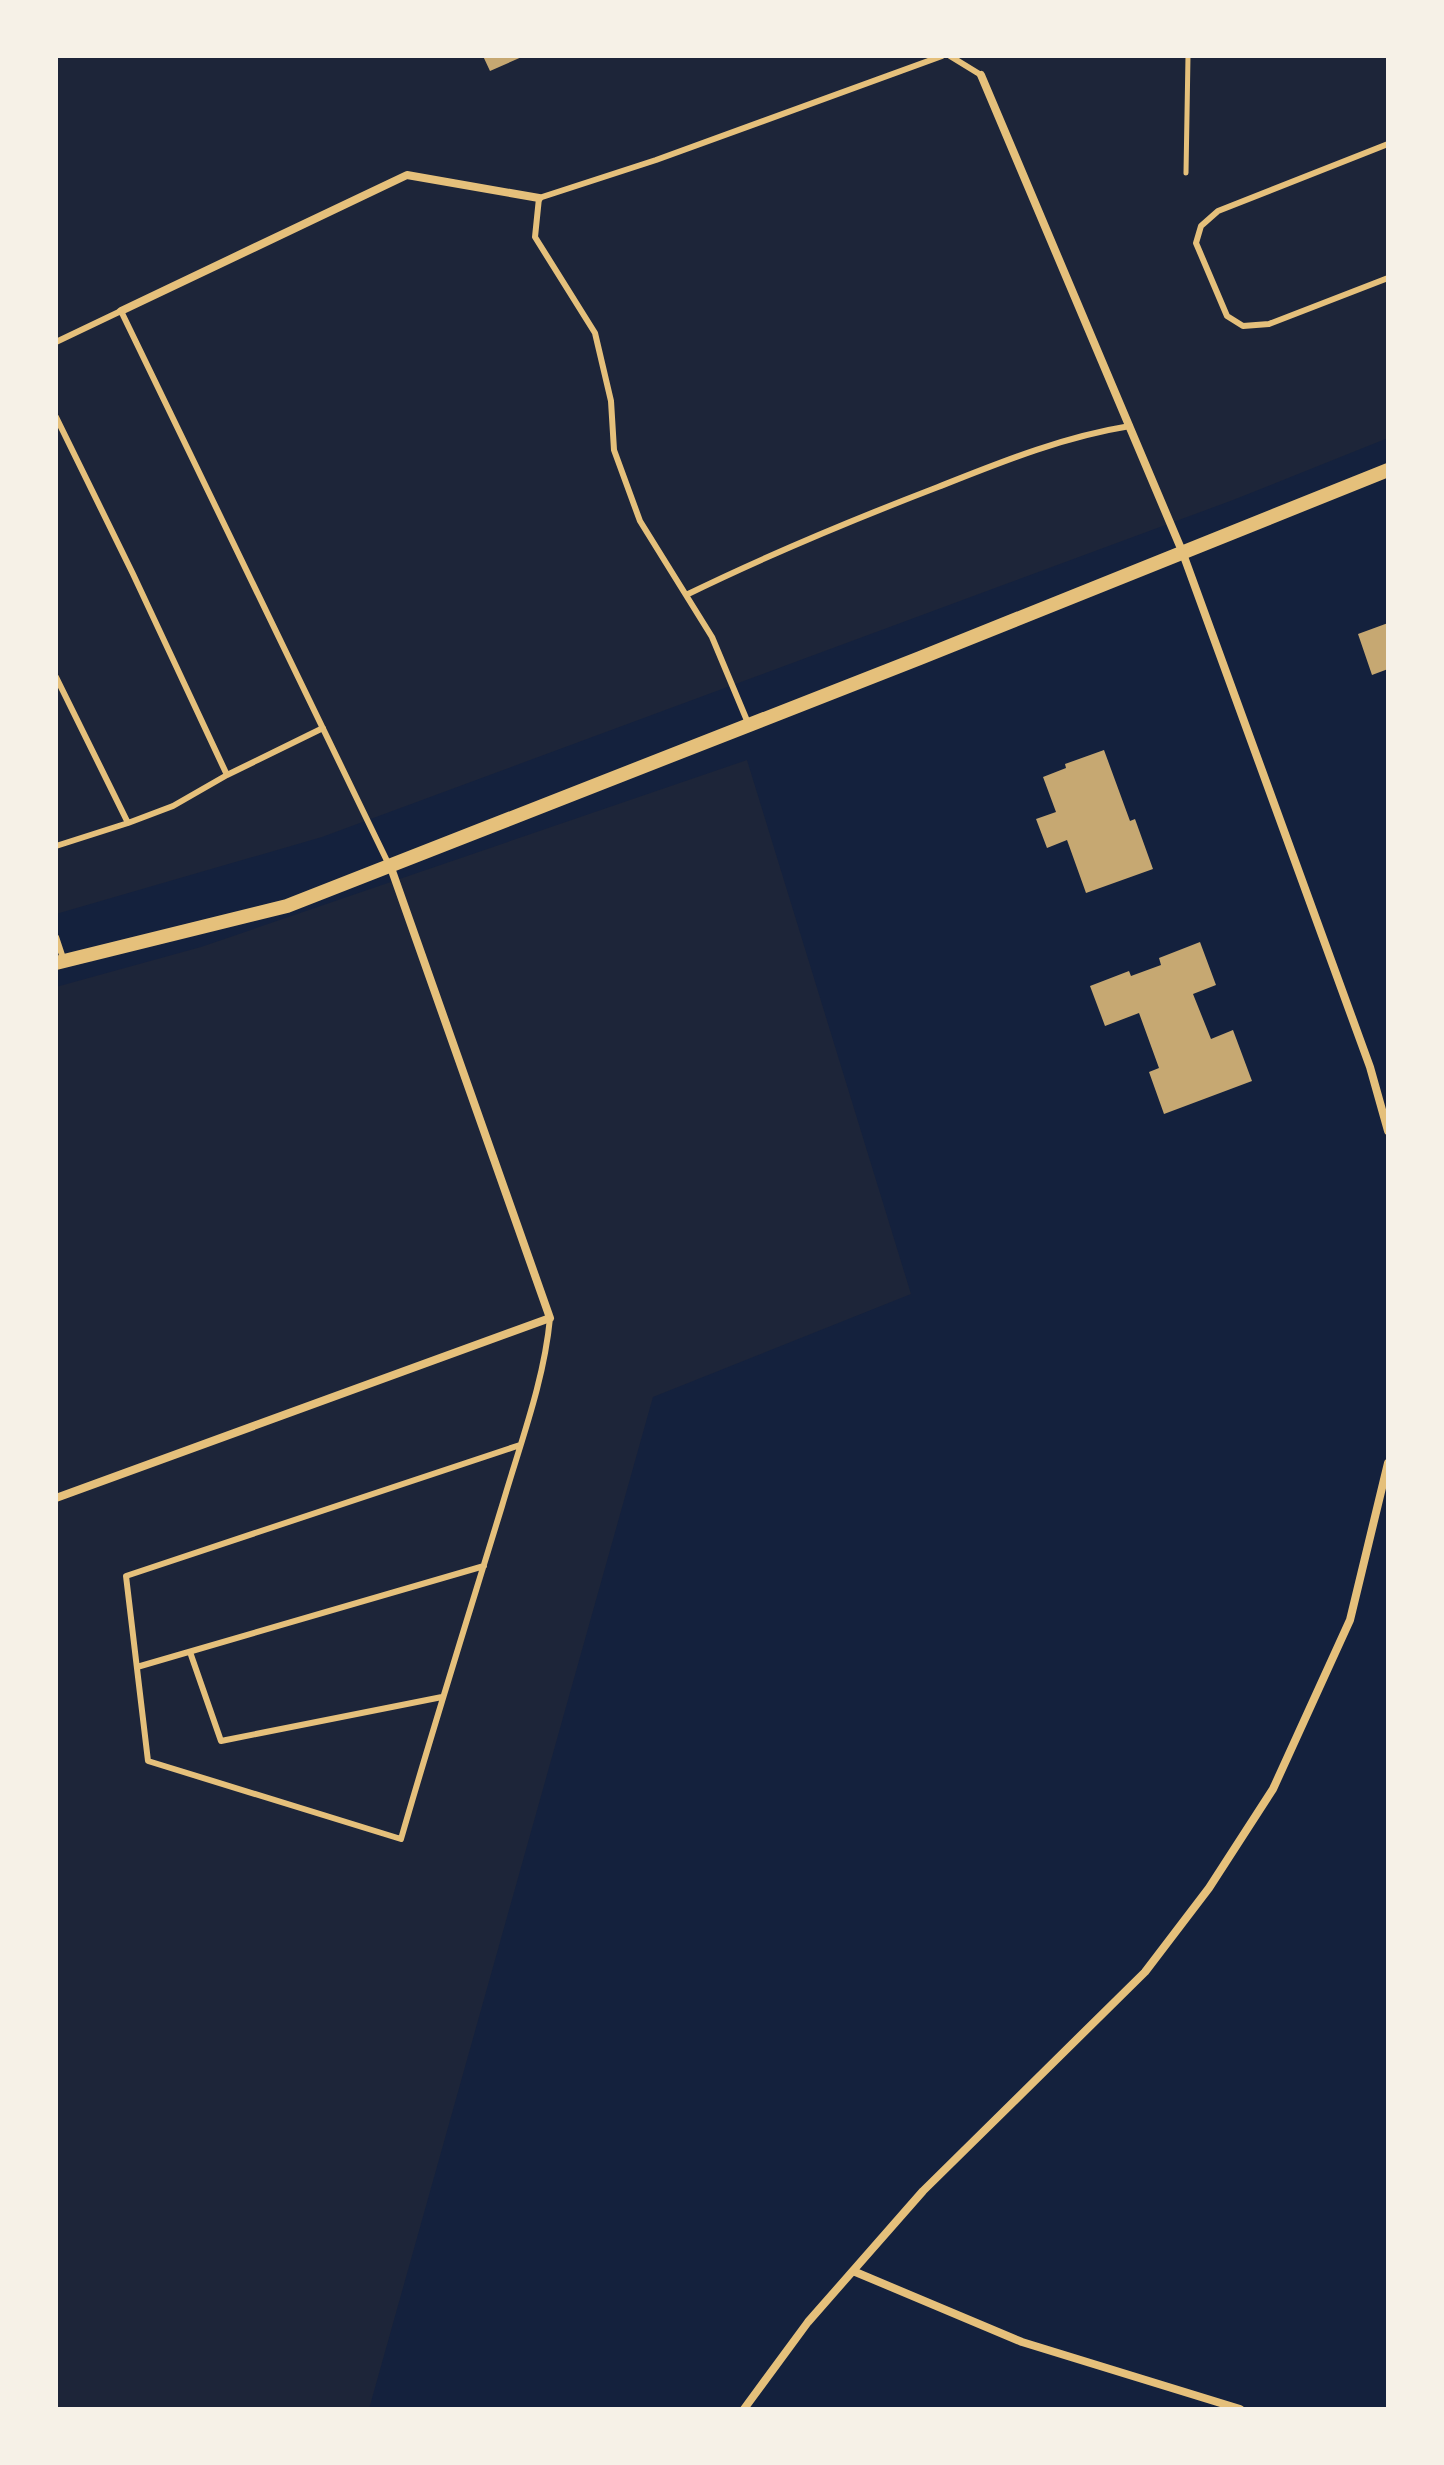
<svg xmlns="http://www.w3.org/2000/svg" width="1444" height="2465" font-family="'Exo 2',sans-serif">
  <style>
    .green { fill: #1d2539 }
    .building { fill: #c6a872 }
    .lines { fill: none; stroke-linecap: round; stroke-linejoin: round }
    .path { stroke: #e5c07b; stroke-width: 5 }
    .service { stroke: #e5c07b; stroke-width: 6 }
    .minor { stroke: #e5c07b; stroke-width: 8 }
    .tertiary { stroke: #e5c07b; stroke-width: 14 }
  </style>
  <rect width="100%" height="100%" fill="#14213d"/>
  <path class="green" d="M56 56H1388V438L1233 500 322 837 56 914Z
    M747 760 911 1294 653 1397 369 2409H56V987L201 947Z"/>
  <path class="building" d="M483 56H524L490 71Z
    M1388 623V669L1372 675 1358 634Z
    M1104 750 1130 821 1135 819 1153 869 1086 893 1067 840 1047 848 1036 819 1056 812 1043 777 1066 768 1065 764Z
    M1200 942 1216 985 1193 994 1211 1039 1233 1030 1252 1081 1164 1114 1149 1072 1159 1068 1139 1013 1105 1026 1090 986 1129 971 1131 976 1161 965 1159 958Z"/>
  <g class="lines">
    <path class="path" d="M1186 173 1188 56"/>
    <path class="service" d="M950 56 981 75
      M1388 144 1218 211 1201 226 1196 243 1227 316 1243 326 1269 324 1388 278
      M56 342 121 311 389 865
      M56 417 133 574 227 775 323 728
      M686 595C768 555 852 520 938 487 1001 462 1062 437 1130 426
      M56 677 128 823 56 846
      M748 723 712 637 640 521 614 450 611 401 595 333 535 237 539 198 656 160 942 56
      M128 823 173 806 227 775
      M56 937 64 961
      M520 1445 126 1576 148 1761 401 1839C433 1728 468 1617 502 1506 520 1444 544 1382 550 1318
      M190 1652 221 1741 442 1697
      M137 1667 484 1566"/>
    <path class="minor" d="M981 75 1182 551 1370 1067 1388 1131
      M121 311 407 175 539 198
      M56 1498 550 1318 390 865
      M853 2271 1022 2342 1240 2409
      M744 2409 808 2322 923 2191 1145 1972 1209 1888 1273 1789 1350 1620 1388 1463"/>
    <path class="tertiary" d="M56 963 287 906 920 658 1388 470"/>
  </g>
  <rect width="1444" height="2465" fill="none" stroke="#f6f1e7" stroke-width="116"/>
</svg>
